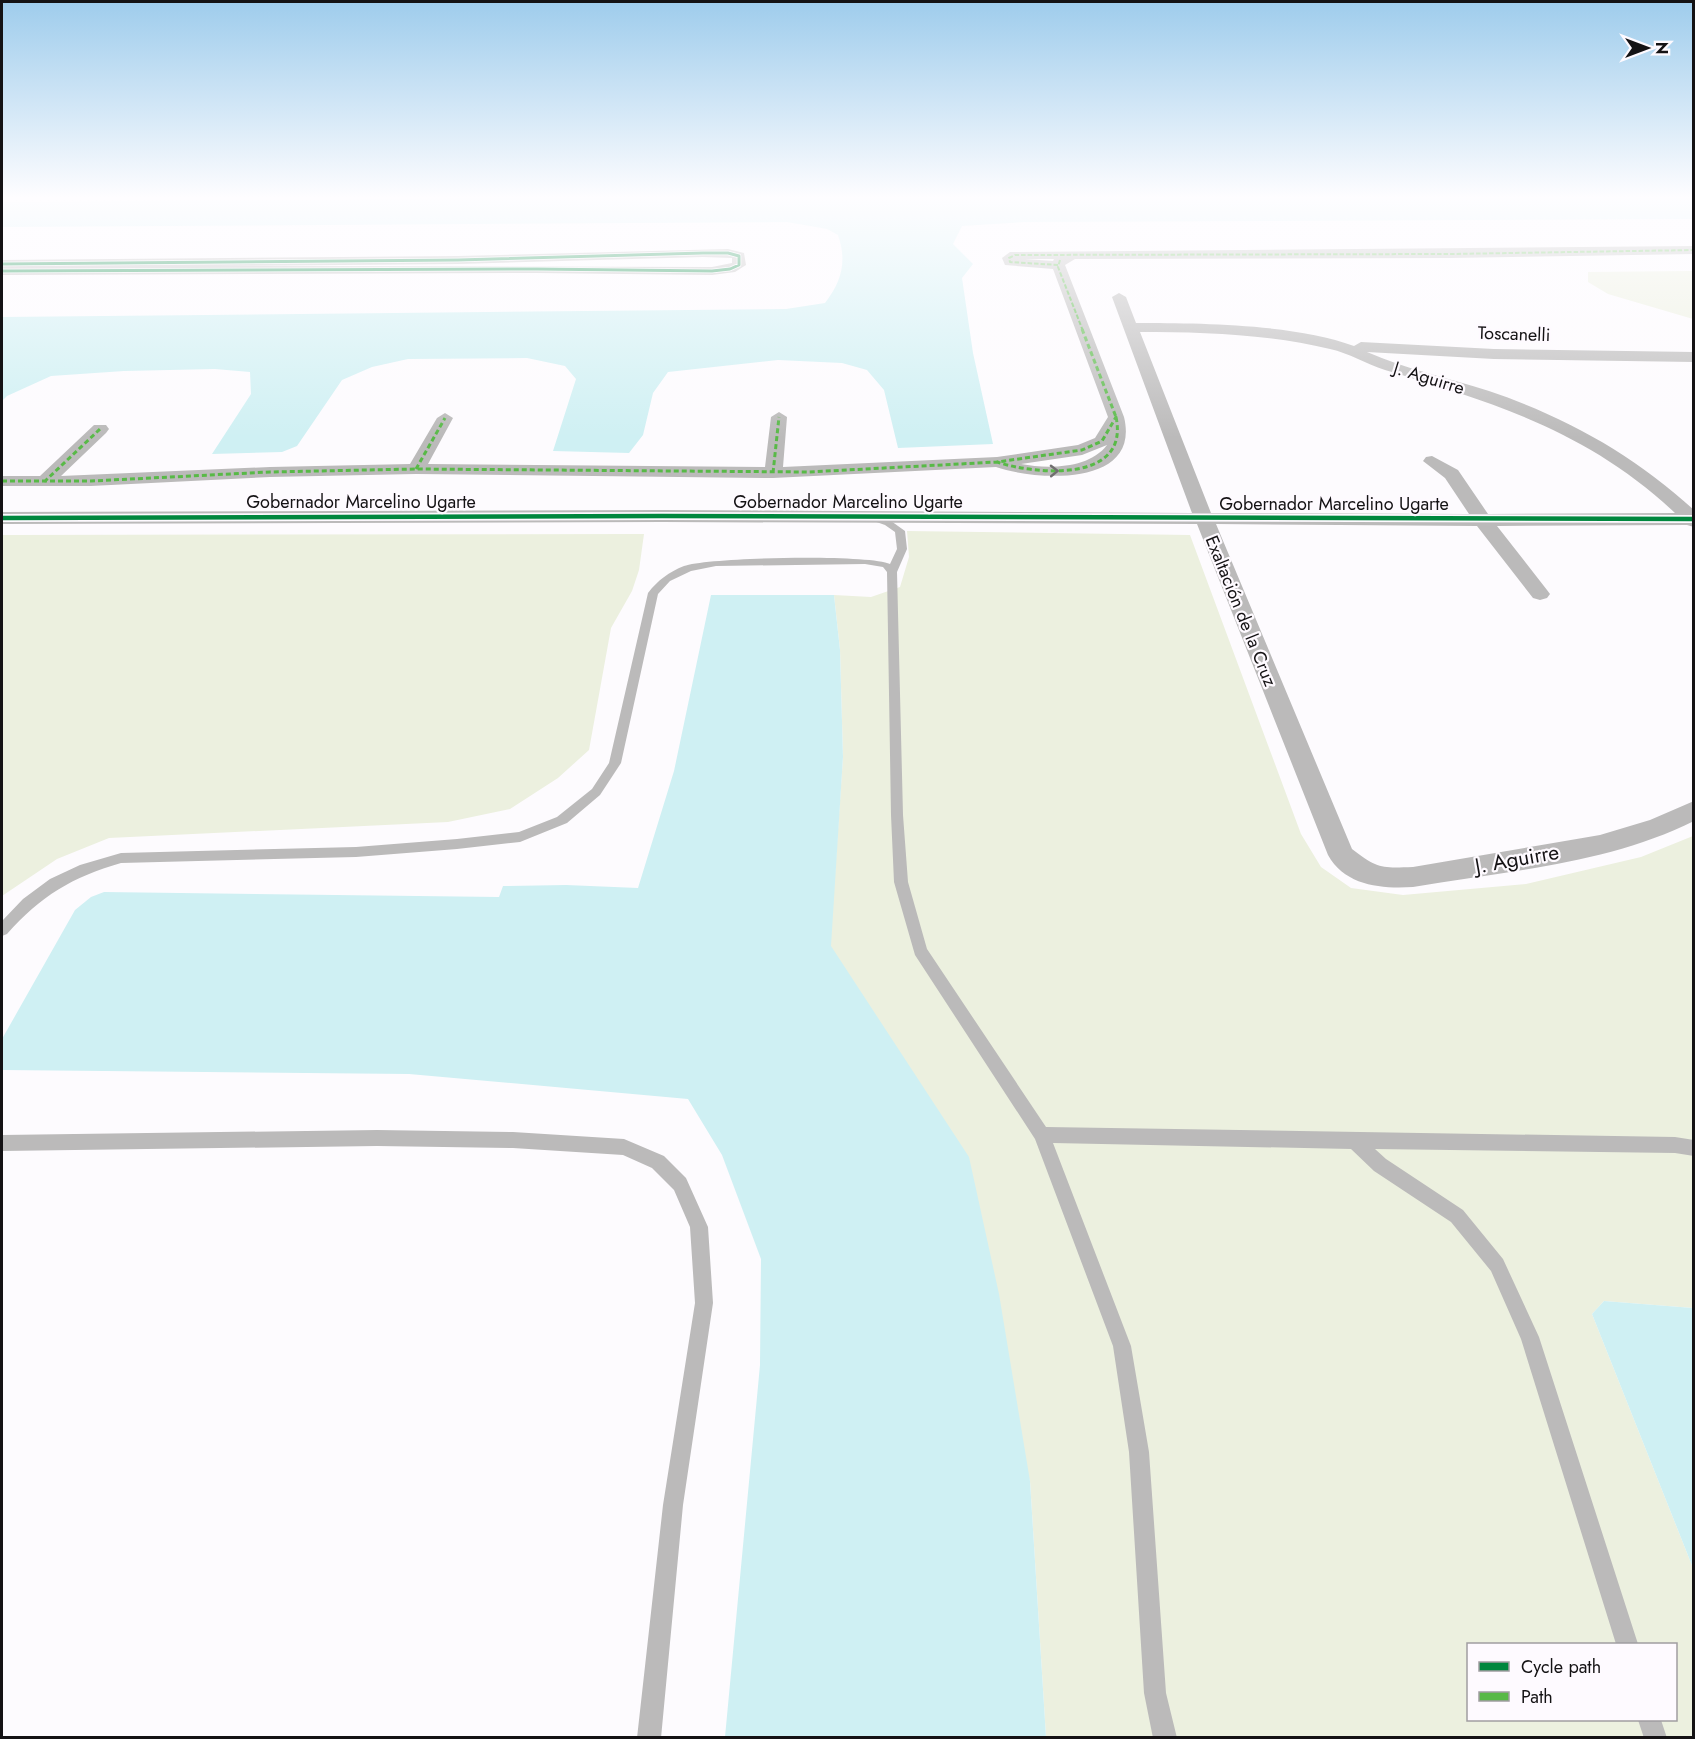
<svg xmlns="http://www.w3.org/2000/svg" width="1695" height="1739" font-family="Jost,sans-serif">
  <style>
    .green { fill: #ecf0df; fill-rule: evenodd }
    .water { fill: #cff0f3 }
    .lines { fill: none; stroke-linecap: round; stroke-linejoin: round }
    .service { fill: #bbbaba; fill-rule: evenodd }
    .minor { fill: #bbbaba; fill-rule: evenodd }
    .quiet-far1 { stroke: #58b947; stroke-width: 2; stroke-dasharray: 4.5 2; stroke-linecap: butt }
    .quiet { stroke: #58b947; stroke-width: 3; stroke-dasharray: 5 3; stroke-linecap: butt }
    .cycleway-far1-casing { stroke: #fefaff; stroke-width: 4.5 }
    .cycleway-casing { stroke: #fefaff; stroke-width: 8 }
    .cycleway-far1 { stroke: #00873e; stroke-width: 3 }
    .cycleway { stroke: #00873e; stroke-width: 4.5 }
    .oneway { stroke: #706e6f }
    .labels { text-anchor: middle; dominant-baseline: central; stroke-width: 4.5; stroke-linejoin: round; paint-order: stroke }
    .far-street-label { font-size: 18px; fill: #141214; stroke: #fefaff }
    .street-label { font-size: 21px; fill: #141214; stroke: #fefaff }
  </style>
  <rect width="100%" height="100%" fill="#fdfbfe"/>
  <path class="green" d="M1693 271V319L1608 294 1588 282V272Z
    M907 531 1190 535 1301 834 1321 867 1351 888 1403 895 1526 884 1641 857 1693 836V1308L1604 1301 1592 1314 1693 1568V1737H1046L1030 1481 830 946 843 757 840 650 834 595 871 597 900 587 909 557ZM1468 1644H1676V1720H1468Z
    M644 534 639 570 632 591 611 628 589 750 558 778 510 809 448 822 109 838 57 859 2 896V535Z"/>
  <path class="water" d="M884 195H1693L1694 219 1025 222 962 226 953 244 973 264 962 278 973 353 993 444 898 448 884 390 867 370 842 363 778 360 668 372 653 393 643 435 629 453 553 451 576 379 565 366 527 358 408 359 372 367 342 380 297 446 282 452 212 454 251 394 250 372 215 369 124 371 51 376 7 396 2 401V317L786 309 825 303C842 281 847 261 838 235L827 229 787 222 2 227V202Z
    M711 595H834L840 650 843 757 831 946 969 1157 999 1294 1030 1481 1046 1737H725L760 1365 761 1259 722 1155 688 1099 409 1074 2 1070V1039L75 910 91 897 104 892 499 897 503 886 566 885 638 888 674 771Z
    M1604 1301 1693 1308V1568L1592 1314Z"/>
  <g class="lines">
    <path class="service" d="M868 515 891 521 905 531 907 549 897 572 903 815 908 882 927 949 1046 1127 1675 1137 1694 1140V1156L1675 1153 1375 1149 1386 1159 1463 1210 1503 1259 1539 1337 1638 1644H1616L1521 1339 1491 1271 1451 1222 1374 1171 1351 1149 1053 1143 1131 1346 1149 1452 1166 1693 1177 1738H1153L1144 1693 1129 1452 1113 1346 1035 1139 915 955 894 882 891 815 887 572 883 567 865 564 716 566 691 571 670 581 658 594 621 763 600 795 567 823 520 842 457 849 356 857 121 863C72 877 41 896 7 934L2 936V921L23 899 50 879 80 865 121 853 356 847 457 839 519 832 557 817 592 789 609 763 648 593C658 580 669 572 684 566 709 557 868 554 890 564L897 549 895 532 885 525 868 519Z
      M377 1130 513 1132 624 1139 664 1156 686 1178 708 1227 713 1303 683 1505 661 1738H637L663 1505 695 1303 690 1227 674 1190 652 1168 623 1155 513 1148 377 1146 2 1151V1135Z
      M1638 1720H1661L1667 1738H1644Z"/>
    <path class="minor" d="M1694 246V254L1450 258 1075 259 1065 265 1124 417C1141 487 1037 481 996 467L773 478 416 474 270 477 91 486H2V476H40L94 425H106L109 429 106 433 61 476 270 467 410 464 437 418 445 413 453 418 428 464 765 467 771 417 779 412 787 417 783 467 997 457 1078 445 1095 438 1108 417 1053 269 1005 265 1002 258 1010 252ZM1025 259H1054L1053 261ZM1107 445C1089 469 1048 469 1021 464L1082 455Z
      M728 249 744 253 746 265 735 272 712 275 537 273 2 275V260L458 256ZM703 257 732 258V263L712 267 216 266 458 264Z
      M1119 293 1126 297 1136 323C1200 323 1295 324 1354 346L1361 342 1494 349 1694 352V362L1494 359 1367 352C1406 369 1448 378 1489 391 1566 417 1634 455 1694 510V527L1687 525 1497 526 1547 590 1550 594 1547 598 1540 600 1533 598 1477 526 1216 524 1352 849C1378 869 1381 868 1413 867L1600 835 1650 820 1694 801V821C1608 864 1506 871 1413 887 1382 889 1345 886 1328 855L1197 524 662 522 2 524V512L662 510 1192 513 1112 297ZM1140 332C1202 332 1268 334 1330 349 1349 353 1366 364 1385 370 1495 403 1589 432 1675 513L1488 514 1458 470 1432 456 1426 457 1423 461 1445 478 1469 514 1211 513Z"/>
    <path class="quiet-far1" d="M1060 260 1058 267 1083 331
      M1058 265 1010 262 1009 258 1015 255 1450 254 1694 250"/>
    <path class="quiet" d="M1082 329 1116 417
      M1116 417C1130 483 1036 475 997 462L1082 450 1102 441Z
      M416 469 445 418
      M773 473 779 417
      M2 481H91L270 472 416 469 809 472 997 462
      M44 482 100 429"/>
    <g class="cycleway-far1-casing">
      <path id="cycleway-far1" d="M2 264 458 260 703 253H728L739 256V265L730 269 712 271 537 269 2 271"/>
    </g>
    <g class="cycleway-casing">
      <path id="cycleway" d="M2 518 662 516 1694 519"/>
    </g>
    <use href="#cycleway-far1" class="cycleway-far1"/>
    <use href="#cycleway" class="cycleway"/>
  </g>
  <defs><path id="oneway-chevron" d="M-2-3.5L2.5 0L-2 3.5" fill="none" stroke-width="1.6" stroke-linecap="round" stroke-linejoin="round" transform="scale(1.5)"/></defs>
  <use class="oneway" href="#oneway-chevron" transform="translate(1054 471) rotate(-1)"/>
  <linearGradient id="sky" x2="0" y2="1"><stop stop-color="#9eccec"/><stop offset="0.45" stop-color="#fefdff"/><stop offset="1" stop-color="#fefdff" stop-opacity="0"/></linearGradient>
  <rect width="1695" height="438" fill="url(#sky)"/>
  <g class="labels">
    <g class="far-street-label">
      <text transform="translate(1514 334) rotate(2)">Toscanelli</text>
      <text transform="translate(1429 378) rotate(17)">J. Aguirre</text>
      <text x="361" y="502">Gobernador Marcelino Ugarte</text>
      <text x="848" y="502">Gobernador Marcelino Ugarte</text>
      <text x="1334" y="504">Gobernador Marcelino Ugarte</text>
      <text transform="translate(1241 611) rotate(68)">Exaltación de la Cruz</text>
    </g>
    <g class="street-label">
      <text transform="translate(1517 859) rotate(-10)">J. Aguirre</text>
    </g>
  </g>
  <rect width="1695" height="1739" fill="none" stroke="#141214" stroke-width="6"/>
  <rect x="1467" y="1643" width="210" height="78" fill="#fefaff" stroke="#a09da1" stroke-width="1.5"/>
  <rect x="1479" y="1662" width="30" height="9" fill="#00873e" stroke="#a09da1" stroke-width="1.5"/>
  <text x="1521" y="1673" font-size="18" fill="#141214">Cycle path</text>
  <rect x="1479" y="1692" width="30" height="9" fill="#58b947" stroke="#a09da1" stroke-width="1.5"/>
  <text x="1521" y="1703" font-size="18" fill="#141214">Path</text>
  <g transform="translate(1647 48) rotate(90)" stroke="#fefaff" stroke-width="4.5" paint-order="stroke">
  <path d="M0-4.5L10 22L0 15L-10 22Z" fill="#141214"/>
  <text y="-9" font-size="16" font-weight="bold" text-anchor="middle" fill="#141214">N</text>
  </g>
</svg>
